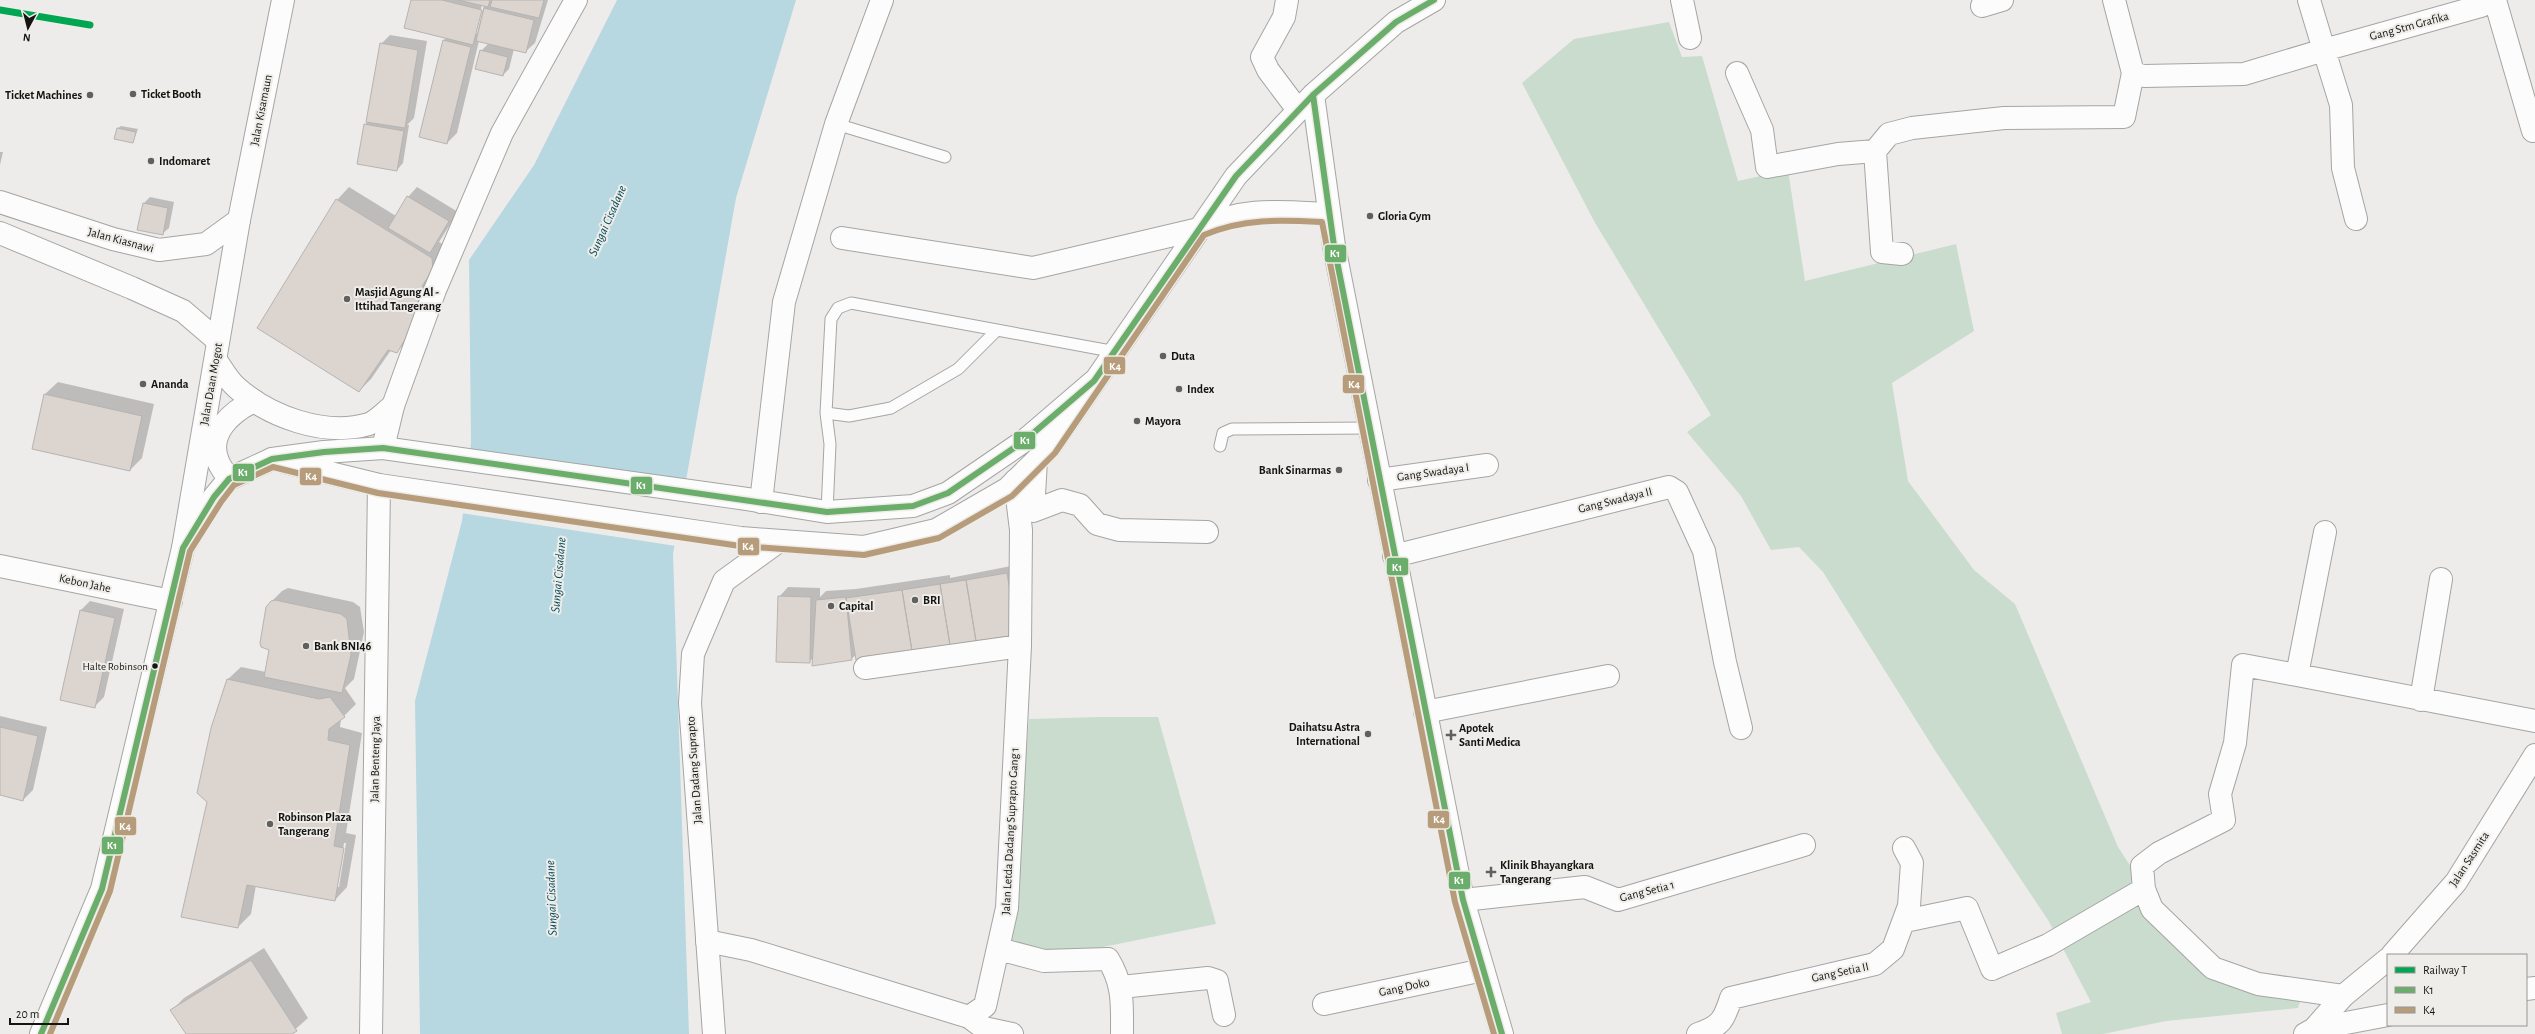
<svg xmlns="http://www.w3.org/2000/svg" width="2535" height="1034" font-family="'Alegreya Sans',sans-serif">
  <style>
    .green { fill: #c9dcce }
    .water { fill: #b7d8e1 }
    .pier { fill: #eeecea }
    .shadow { fill: #0003; fill-rule: evenodd }
    .building { fill: #dcd4ce; stroke: #b6b4b2 }
    .lines { fill: none; stroke-linecap: round; stroke-linejoin: round }
    .service-casing { stroke: #a6a5a4; stroke-width: 13 }
    .minor-casing { stroke: #a6a5a4; stroke-width: 24 }
    .tertiary-casing { stroke: #a6a5a4; stroke-width: 24 }
    .secondary-casing { stroke: #a6a5a4; stroke-width: 24 }
    .primary-casing { stroke: #a6a5a4; stroke-width: 24 }
    .trunk-casing { stroke: #a6a5a4; stroke-width: 24 }
    .service { stroke: #fcfcfc; stroke-width: 11 }
    .minor { stroke: #fcfcfc; stroke-width: 22 }
    .tertiary { stroke: #fcfcfc; stroke-width: 22 }
    .secondary { stroke: #fcfcfc; stroke-width: 22 }
    .primary { stroke: #fcfcfc; stroke-width: 22 }
    .trunk { stroke: #fcfcfc; stroke-width: 22 }
    .bus-1-casing { stroke: #efede9; stroke-width: 9 }
    .bus-2-casing { stroke: #efede9; stroke-width: 9 }
    .bus-1 { stroke: #6bad6a; stroke-width: 6 }
    .bus-2 { stroke: #b69c7a; stroke-width: 6 }
    .rail-1-casing { stroke: #efede9; stroke-width: 10 }
    .rail-1 { stroke: #00a651; stroke-width: 7 }
    .poi-dot { fill: #61605e; stroke: #efede9; stroke-width: 1.5 }
    .bus-dot { fill: #151412; stroke: #efede9; stroke-width: 1.5 }
    .labels { text-anchor: middle; dominant-baseline: central; stroke-width: 4; stroke-linejoin: round; paint-order: stroke }
    .bus-label { font-size: 11px; fill: #151412; stroke: #efede9; text-anchor: end }
    .street-label { font-size: 12px; fill: #151412; stroke: #efede9 }
    .poi-label { font-size: 12px; font-weight: bold; fill: #151412; stroke: #efede9; text-anchor: start }
    .water-label { font-size: 13px; font-style: italic; fill: #054b5b; stroke: #efede9 }
    .line-badge { stroke: #efede9; stroke-width: 1.5 }
    .badge-label { font-size: 11px; text-anchor: middle; font-weight: bold; fill: #fff }
  </style>
  <rect width="100%" height="100%" fill="#eeecea"/>
  <path class="green" d="M1669 22 1682 57 1702 56 1738 181 1788 170 1805 281 1956 244 1974 331 1892 383 1908 481 1974 570 2015 604 2118 847 2165 919 2212 962 2304 988 2298 1008 2166 1021 2103 1034H2062L2056 1013 2091 1002 2048 920 1936 752 1823 572 1799 547 1771 550 1741 496 1687 432 1711 415 1594 221 1522 83 1574 39Z
    M1100 717H1158L1216 924 1044 959 1010 943 1029 719Z"/>
  <path class="water" d="M617 0H796L736 198 673 554 689 1034H420L415 701 462 521 471 443 469 260 534 165Z"/>
  <path class="pier" d="M468 452 685 486 676 546 461 513Z"/>
  <path class="shadow" d="M412 0H548L535 43 525 52 514 49 509 69 503 75 481 51 489 43 479 41 457 133 447 143 420 136 444 40 446 38ZM482 5H484L477 34H475Z
    M390 35 427 41 414 118 407 125H409L403 163 397 170 365 125 367 122 381 44Z
    M121 126 138 129 133 142 118 128Z
    M0 152H3L0 165Z
    M349 187 396 216 408 197 417 187 458 212 439 242 444 245 409 339 396 352 391 350 371 379 359 391 337 200Z
    M150 197 174 202 169 228 162 234 144 203Z
    M58 382 154 404 142 458 130 470 45 394Z
    M1016 565 1026 625 856 655 851 659 813 658 809 662 779 597 788 587 820 588V597L826 591 856 589 950 575V578Z
    M288 588 353 602 360 607 364 632 354 679 345 688 356 704 341 719 340 727 362 733 346 833 356 835 347 887 335 900 256 885 251 914 238 927 208 802 228 679 241 667 266 672 270 649 261 643 269 604 282 591ZM344 843H346L339 887H337Z
    M90 601 124 609 104 697 94 707 81 610Z
    M0 716 47 727 33 790 23 800 0 794Z
    M264 948 308 1018 290 1034H187L172 1010 184 998Z"/>
  <path class="building" d="M411 0H442L482 10 473 45 404 28Z
    M458 0H490L488 7Z
    M492 0H544L539 18 490 7Z
    M484 8 534 20 526 53 476 41Z
    M443 40 471 47 447 144 419 137Z
    M380 43 418 50 405 128 366 122Z
    M480 50 508 57 503 76 475 69Z
    M364 124 404 131 397 171 357 164Z
    M117 128 136 132 133 143 114 139Z
    M407 196 449 221 430 253 388 228Z
    M336 199 432 258 433 270 422 286 426 291 413 308 420 314 397 353 388 350 359 392 257 328Z
    M143 203 168 208 163 235 137 230Z
    M44 394 142 416 130 471 32 449Z
    M1007 573 1017 635 976 641 966 580Z
    M966 580 976 641 950 645 940 584Z
    M940 584 950 645 912 651 902 590Z
    M902 590 912 651 856 660 846 598Z
    M778 596 811 597 810 663 776 662Z
    M846 597 852 660 812 666 816 600Z
    M275 600 341 614 347 619 351 655 342 693 264 677 269 650 261 647 260 643 266 607 271 601Z
    M80 610 115 618 95 708 60 700Z
    M227 679 319 699 330 697 345 717 329 729 328 740 350 745 334 846 344 848 335 901 247 885 238 928 181 917 207 802 197 793 211 728Z
    M0 727 38 736 23 801 0 795Z
    M251 960 297 1031 292 1034H186L170 1010Z"/>
  <g class="lines">
    <g class="service-casing">
      <path id="service" d="M836 124 945 157
        M997 330 958 369 891 408 849 416 826 413 831 319 838 308 851 303 1116 352
        M826 413 830 444 827 512
        M1220 446 1223 433 1232 429 1369 428"/>
    </g>
    <g class="minor-casing">
      <path id="minor" d="M1287 0 1284 17 1262 57 1268 70 1298 110
        M1682 0 1690 38
        M2309 0 2324 50 2481 6 2493 0
        M2495 0 2533 131
        M1982 6 2002 0
        M1737 73 1762 130 1767 167 1838 154 1875 151
        M2133 73 2144 76 2244 74 2324 50 2341 105 2343 168 2356 219
        M842 238 1033 268 1199 229
        M1902 254 1882 252 1875 151 1889 134 1912 128 2004 118 2124 117 2133 73 2114 0
        M1036 461 1033 511 1062 500 1080 505 1097 524 1119 530 1207 532
        M1379 480 1487 465
        M761 502 784 302 836 124 882 0
        M2325 532 2297 675 2535 721
        M1394 556 1669 487 1677 492 1704 551 1725 662 1741 728
        M0 566 171 601
        M865 668 1020 646
        M2297 675 2243 665 2235 743 2220 794 2224 820 2159 853 2142 866 2144 889 2152 909 2213 968 2258 984 2343 996
        M2421 700 2441 579
        M1425 712 1608 676
        M1463 900 1585 887 1618 900 1804 845
        M1905 921 1967 908 1992 969 2048 945 2144 889
        M707 941 751 950 969 1017 985 1006 1007 908 1020 646 1021 530 1015 481
        M999 949 1044 961 1108 959C1124 985 1122 1005 1122 1034
        M1121 987 1208 978 1217 981 1224 1015
        M2526 989 2535 988
        M1324 1004 1483 970
        M969 1017 984 1028 1012 1034
        M2314 1029 2388 1015
        M1698 1034C1721 1026 1724 1020 1731 998L1875 964 1893 949 1909 906 1912 863 1904 848"/>
    </g>
    <g class="tertiary-casing">
      <path id="tertiary" d="M0 202 113 239 159 250 206 244 239 220
        M0 233 132 288 183 311 218 341
        M383 448 393 406 435 290 502 133 576 0
        M2392 955 2456 882 2535 755
        M371 1034 379 485
        M2305 1034 2314 1029 2343 996 2388 959"/>
    </g>
    <g class="secondary-casing">
      <path id="secondary" d="M714 1034 690 703 693 654 724 581 779 541"/>
    </g>
    <g class="primary-casing">
      <path id="primary" d="M216 360C222 369 228 380 236 387 269 417 325 437 369 424 377 421 386 411 393 406
        M183 548 239 220 283 0"/>
    </g>
    <g class="trunk-casing">
      <path id="trunk" d="M1313 95 1334 246 1463 900 1502 1034
        M1199 229C1241 206 1284 212 1329 214
        M285 462 379 485 741 538 864 547 936 530 1007 489 1049 448 1236 176 1313 95 1396 22 1434 0
        M229 479C225 473 220 467 218 461 206 433 233 411 254 401
        M41 1034 102 889 183 548 214 497 229 479 272 459 324 452 383 448 747 499 827 512 913 506 948 493 1024 441 1094 381"/>
    </g>
    <use href="#service" class="service"/>
    <use href="#minor" class="minor"/>
    <use href="#tertiary" class="tertiary"/>
    <use href="#secondary" class="secondary"/>
    <use href="#primary" class="primary"/>
    <use href="#trunk" class="trunk"/>
    <g class="bus-1-casing">
      <path id="bus-1" d="M1313 95 1334 246 1463 900 1502 1034
        M41 1034 102 889 183 548 214 497 229 479 272 459 324 452 383 448 827 512 913 506 948 493 1024 441 1094 381 1236 176 1313 95 1396 22 1434 0"/>
    </g>
    <g class="bus-2-casing">
      <path id="bus-2" d="M50 1034 110 891 190 551 221 502 234 485 273 467 378 493 740 546 864 555 939 538 1012 496 1055 453 1204 235C1243 218 1281 220 1322 222L1455 902 1494 1034"/>
    </g>
    <use href="#bus-1" class="bus-1"/>
    <use href="#bus-2" class="bus-2"/>
    <g class="rail-1-casing">
      <path id="rail-1" d="M0 10 90 25"/>
    </g>
    <use href="#rail-1" class="rail-1"/>
  </g>
  <g class="poi-dot">
    <circle cx="133" cy="94" r="4"/>
    <circle cx="90" cy="95" r="4"/>
    <circle cx="151" cy="161" r="4"/>
    <circle cx="1370" cy="216" r="4"/>
    <circle cx="347" cy="299" r="4"/>
    <circle cx="1163" cy="356" r="4"/>
    <circle cx="143" cy="384" r="4"/>
    <circle cx="1179" cy="389" r="4"/>
    <circle cx="1137" cy="421" r="4"/>
    <circle cx="1339" cy="470" r="4"/>
    <circle cx="915" cy="600" r="4"/>
    <circle cx="831" cy="606" r="4"/>
    <circle cx="306" cy="646" r="4"/>
    <circle cx="1368" cy="734" r="4"/>
    <path d="M1449 729h4v4h4v4h-4v4h-4v-4h-4v-4h4z"/>
    <circle cx="270" cy="824" r="4"/>
    <path d="M1489 866h4v4h4v4h-4v4h-4v-4h-4v-4h4z"/>
  </g>
  <circle class="bus-dot" cx="155" cy="666" r="3.5"/>
  <g class="labels">
    <g class="bus-label">
      <text x="148" y="666">Halte Robinson</text>
    </g>
    <g class="street-label">
      <text transform="translate(2409 26) rotate(-15)">Gang Stm Grafika</text>
      <text transform="translate(261 110) rotate(-79)">Jalan Kisamaun</text>
      <text transform="translate(121 240) rotate(15)">Jalan Kiasnawi</text>
      <text transform="translate(211 384) rotate(-80)">Jalan Daan Mogot</text>
      <text transform="translate(1433 472) rotate(-8)">Gang Swadaya I</text>
      <text transform="translate(1615 500) rotate(-14)">Gang Swadaya II</text>
      <text transform="translate(85 583) rotate(12)">Kebon Jahe</text>
      <text transform="translate(375 759) rotate(-89)">Jalan Benteng Jaya</text>
      <text transform="translate(694 770) rotate(-94)">Jalan Dadang Suprapto</text>
      <text transform="translate(1010 831) rotate(-87)">Jalan Letda Dadang Suprapto Gang 1</text>
      <text transform="translate(2469 859) rotate(-57)">Jalan Sasmita</text>
      <text transform="translate(1647 891) rotate(-14)">Gang Setia 1</text>
      <text transform="translate(1840 972) rotate(-12)">Gang Setia II</text>
      <text transform="translate(1404 987) rotate(-12)">Gang Doko</text>
    </g>
    <g class="poi-label">
      <text x="141" y="94">Ticket Booth</text>
      <text x="82" y="95" text-anchor="end">Ticket Machines</text>
      <text x="159" y="161">Indomaret</text>
      <text x="1378" y="216">Gloria Gym</text>
      <text x="355" y="292">Masjid Agung Al -<tspan x="355" dy="14">Ittihad Tangerang</tspan></text>
      <text x="1171" y="356">Duta</text>
      <text x="151" y="384">Ananda</text>
      <text x="1187" y="389">Index</text>
      <text x="1145" y="421">Mayora</text>
      <text x="1331" y="470" text-anchor="end">Bank Sinarmas</text>
      <text x="923" y="600">BRI</text>
      <text x="839" y="606">Capital</text>
      <text x="314" y="646">Bank BNI46</text>
      <text x="1360" y="727" text-anchor="end">Daihatsu Astra<tspan x="1360" dy="14">International</tspan></text>
      <text x="1459" y="728">Apotek<tspan x="1459" dy="14">Santi Medica</tspan></text>
      <text x="278" y="817">Robinson Plaza<tspan x="278" dy="14">Tangerang</tspan></text>
      <text x="1500" y="865">Klinik Bhayangkara<tspan x="1500" dy="14">Tangerang</tspan></text>
    </g>
    <g class="water-label">
      <text transform="translate(608 221) rotate(-66)">Sungai Cisadane</text>
      <text transform="translate(559 575) rotate(-85)">Sungai Cisadane</text>
      <text transform="translate(552 898) rotate(-92)">Sungai Cisadane</text>
    </g>
  </g>
  <g class="line-badge">
    <rect x="1324" y="244" width="23" height="19" rx="4" fill="#6bad6a"/>
    <rect x="1103" y="356" width="23" height="19" rx="4" fill="#b69c7a"/>
    <rect x="1342" y="374" width="23" height="20" rx="4" fill="#b69c7a"/>
    <rect x="1013" y="431" width="23" height="19" rx="4" fill="#6bad6a"/>
    <rect x="232" y="463" width="23" height="19" rx="4" fill="#6bad6a"/>
    <rect x="299" y="467" width="23" height="19" rx="4" fill="#b69c7a"/>
    <rect x="630" y="476" width="23" height="19" rx="4" fill="#6bad6a"/>
    <rect x="737" y="537" width="23" height="19" rx="4" fill="#b69c7a"/>
    <rect x="1386" y="557" width="23" height="19" rx="4" fill="#6bad6a"/>
    <rect x="1427" y="810" width="23" height="19" rx="4" fill="#b69c7a"/>
    <rect x="114" y="816" width="23" height="20" rx="4" fill="#b69c7a"/>
    <rect x="101" y="836" width="23" height="19" rx="4" fill="#6bad6a"/>
    <rect x="1448" y="871" width="23" height="19" rx="4" fill="#6bad6a"/>
  </g>
  <g class="badge-label">
    <text x="1335" y="257">K1</text>
    <text x="1115" y="370">K4</text>
    <text x="1354" y="388">K4</text>
    <text x="1025" y="444">K1</text>
    <text x="243" y="476">K1</text>
    <text x="311" y="480">K4</text>
    <text x="641" y="489">K1</text>
    <text x="748" y="550">K4</text>
    <text x="1397" y="571">K1</text>
    <text x="1439" y="823">K4</text>
    <text x="125" y="830">K4</text>
    <text x="112" y="849">K1</text>
    <text x="1459" y="884">K1</text>
  </g>
  <rect x="2387" y="954" width="140" height="72" fill="#efede9" stroke="#989693"/>
  <rect x="2395" y="967" width="20" height="6" fill="#00a651" stroke="#989693"/>
  <text x="2423" y="974" font-size="12" fill="#151412">Railway T</text>
  <rect x="2395" y="987" width="20" height="6" fill="#6bad6a" stroke="#989693"/>
  <text x="2423" y="994" font-size="12" fill="#151412">K1</text>
  <rect x="2395" y="1007" width="20" height="6" fill="#b69c7a" stroke="#989693"/>
  <text x="2423" y="1014" font-size="12" fill="#151412">K4</text>
  <g transform="translate(28 28) rotate(187)" stroke="#efede9" stroke-width="3" paint-order="stroke">
  <path d="M0-3L7 15L0 10L-7 15Z" fill="#151412"/>
  <text y="-6" font-size="11" font-weight="bold" text-anchor="middle" fill="#151412">N</text>
  </g>
  <path d="M10 1018v6h58v-6" fill="none" stroke="#151412" stroke-width="2"/>
  <text x="16" y="1018" font-size="12" fill="#151412" stroke="#efede9" stroke-width="3" paint-order="stroke">20 m</text>
</svg>
